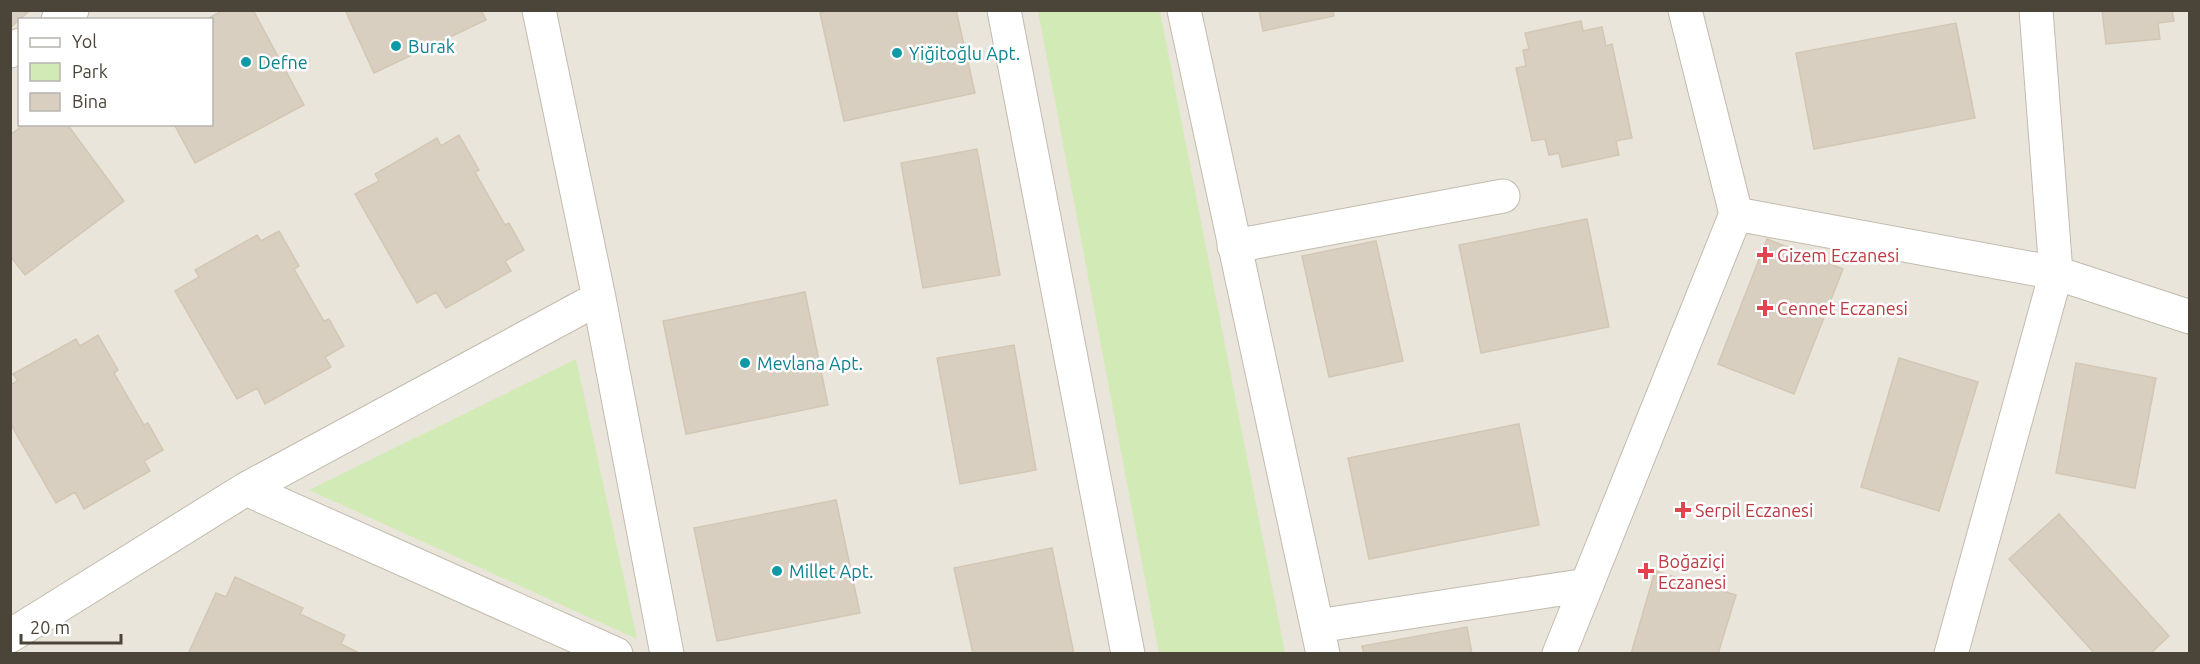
<svg xmlns="http://www.w3.org/2000/svg" width="2200" height="664" font-family="Ubuntu,sans-serif">
  <style>
    .residential { fill: #eae5da; fill-rule: evenodd }
    .green { fill: #d2eab5 }
    .building { fill: #d8cfc1; stroke: #d3c7b4; stroke-width: 1.5 }
    .lines { fill: none; stroke-linecap: round; stroke-linejoin: round }
    .street-casing { stroke: #c2bbae; stroke-width: 35 }
    .street { stroke: #fff; stroke-width: 33 }
    .culture-dot { fill: #0f9aa8; stroke: #fff; stroke-width: 2 }
    .health-dot { fill: #e0444e; stroke: #fff; stroke-width: 2 }
    .labels { text-anchor: middle; dominant-baseline: central; stroke-width: 5; stroke-linejoin: round; paint-order: stroke }
    .culture-label { font-size: 18px; fill: #0d838f; stroke: #fff; text-anchor: start }
    .health-label { font-size: 18px; fill: #be3a42; stroke: #fff; text-anchor: start }
  </style>
  <rect width="100%" height="100%" fill="#f6f3ec"/>
  <path class="residential" d="M10 11H2189V653H11ZM20 20H212V124H20Z"/>
  <path class="green" d="M1038 11H1160L1285 653H1159Z
    M576 359 637 639 309 490Z"/>
  <path class="building" d="M10 10 28 12 10 28Z
    M223 10H253L304 105 195 163 174 124H212V20H206Z
    M345 10H481L486 20 374 73Z
    M832 10H956L975 93 844 121 820 13Z
    M1259 10H1333L1334 16 1263 31Z
    M2102 10H2172L2174 21 2158 23 2160 39 2106 44Z
    M1581 21 1583 31 1602 27 1606 46 1612 44 1632 138 1616 141 1619 155 1562 167 1559 153 1549 155 1545 139 1532 141 1516 68 1526 66 1523 50 1529 49 1525 33Z
    M1956 23 1975 118 1814 149 1796 53Z
    M25 124H67L124 201 25 275 10 256V135Z
    M459 135 479 170 475 172 505 225 509 223 524 250 505 261 511 271 446 308 436 292 417 303 355 194 379 181 375 174 437 138 441 146Z
    M977 149 1000 275 923 288 901 163Z
    M1587 219 1609 327 1481 353 1459 245Z
    M279 231 299 266 294 269 324 321 329 319 344 346 325 357 331 367 265 404 257 388 237 399 175 291 199 277 195 270 257 235 261 241Z
    M1767 239 1843 269 1794 394 1718 364Z
    M1376 241 1403 361 1329 377 1302 256Z
    M805 292 828 405 686 434 663 321Z
    M98 335 118 370 114 373 144 425 148 423 163 450 144 461 150 471 84 509 75 492 56 503 10 423V385L18 381 13 374 76 339 80 346Z
    M1014 345 1036 470 960 484 937 358Z
    M1899 358 1978 382 1939 511 1861 487Z
    M2076 363 2156 378 2135 488 2056 473Z
    M1519 424 1539 525 1369 559 1348 458Z
    M836 500 860 613 717 641 694 528Z
    M2059 514 2169 636 2150 654H2095L2009 559Z
    M1052 548 1074 654H973L954 568Z
    M1655 571 1736 595 1718 654H1631Z
    M235 577 303 608 300 614 345 635 341 644 361 654H188L216 593 226 597Z
    M1467 627 1472 654H1364L1362 646Z"/>
  <g class="lines">
    <g class="street-casing">
      <path id="street" d="M539 10 599 298 667 654
        M1004 10 1128 654
        M1184 10 1323 654
        M58 20 72 10
        M10 51 20 45
        M1736 214 2056 273 2190 317
        M1234 246 1503 196
        M246 489 616 654
        M1317 626 1587 585
        M10 636 246 489 599 298
        M1559 654 1736 214 1685 10
        M1951 654 2056 273 2036 10"/>
    </g>
    <use href="#street" class="street"/>
  </g>
  <g class="culture-dot">
    <circle cx="396" cy="46" r="6"/>
    <circle cx="897" cy="53" r="6"/>
    <circle cx="246" cy="62" r="6"/>
    <circle cx="745" cy="363" r="6"/>
    <circle cx="777" cy="571" r="6"/>
  </g>
  <g class="health-dot">
    <path d="M1762 246h6v6h6v6h-6v6h-6v-6h-6v-6h6z"/>
    <path d="M1762 299h6v6h6v6h-6v6h-6v-6h-6v-6h6z"/>
    <path d="M1680 501h6v6h6v6h-6v6h-6v-6h-6v-6h6z"/>
    <path d="M1643 562h6v6h6v6h-6v6h-6v-6h-6v-6h6z"/>
  </g>
  <g class="labels">
    <g class="culture-label">
      <text x="408" y="46">Burak</text>
      <text x="909" y="53">Yiğitoğlu Apt.</text>
      <text x="258" y="62">Defne</text>
      <text x="757" y="363">Mevlana Apt.</text>
      <text x="789" y="571">Millet Apt.</text>
    </g>
    <g class="health-label">
      <text x="1777" y="255">Gizem Eczanesi</text>
      <text x="1777" y="308">Cennet Eczanesi</text>
      <text x="1695" y="510">Serpil Eczanesi</text>
      <text x="1658" y="561">Boğaziçi<tspan x="1658" dy="21">Eczanesi</tspan></text>
    </g>
  </g>
  <rect width="2200" height="664" fill="none" stroke="#4b4439" stroke-width="24"/>
  <rect x="18" y="18" width="195" height="108" fill="#ffffff" stroke="#b7b4b0" stroke-width="1.5"/>
  <rect x="30" y="38" width="30" height="9" fill="#ffffff" stroke="#b7b4b0" stroke-width="1.5"/>
  <text x="72" y="48" font-size="18" fill="#4b4439">Yol</text>
  <rect x="30" y="63" width="30" height="18" fill="#d2eab5" stroke="#b7b4b0" stroke-width="1.5"/>
  <text x="72" y="78" font-size="18" fill="#4b4439">Park</text>
  <rect x="30" y="93" width="30" height="18" fill="#d8cfc1" stroke="#b7b4b0" stroke-width="1.5"/>
  <text x="72" y="108" font-size="18" fill="#4b4439">Bina</text>
  <path d="M21 634v9h100v-9" fill="none" stroke="#4b4439" stroke-width="3"/>
  <text x="30" y="634" font-size="18" fill="#4b4439" stroke="#ffffff" stroke-width="4.5" paint-order="stroke">20 m</text>
</svg>
